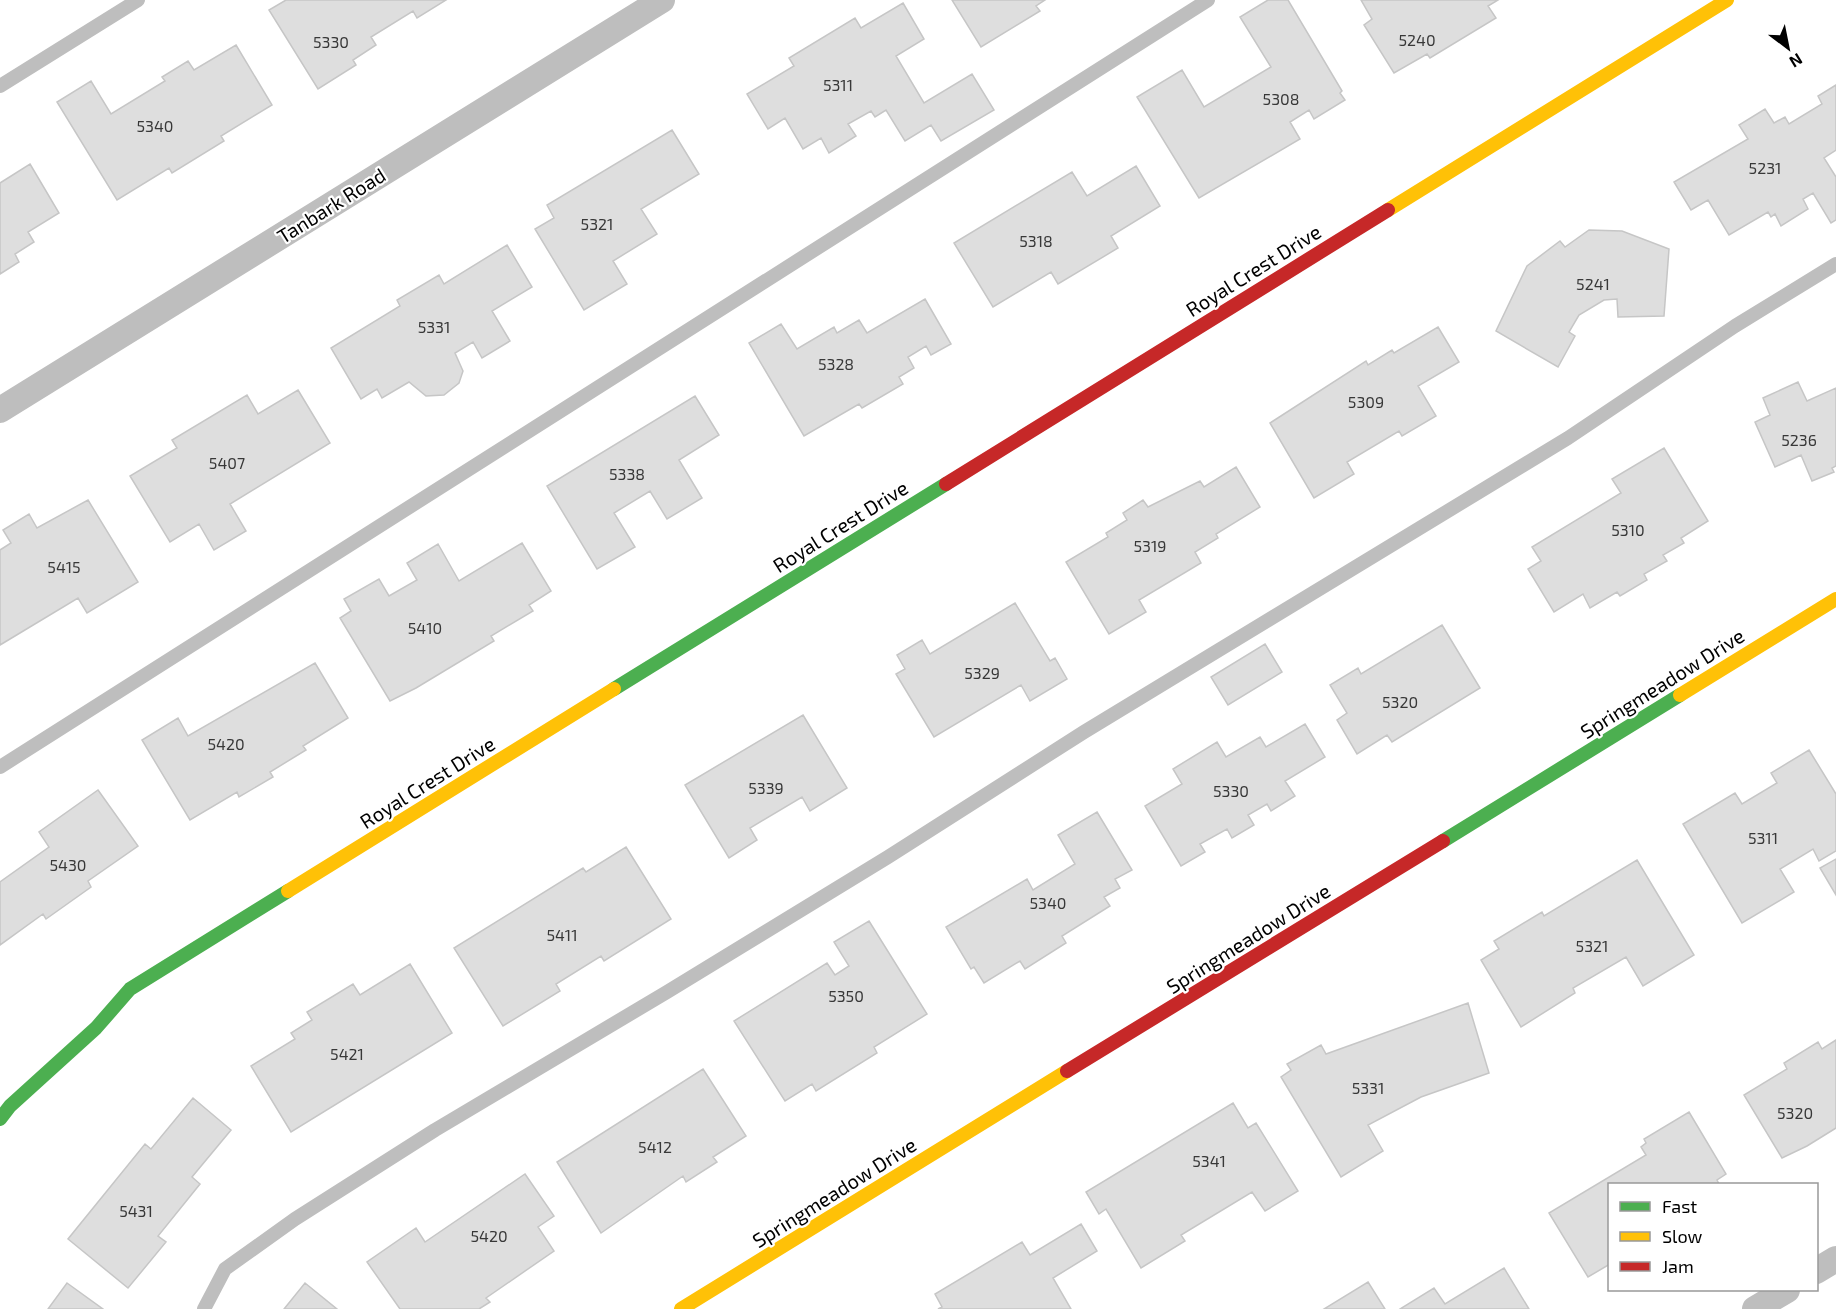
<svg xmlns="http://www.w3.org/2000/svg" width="1836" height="1309" font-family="'Exo 2',sans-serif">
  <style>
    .building { fill: #dedede; stroke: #c6c6c6; stroke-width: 1.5 }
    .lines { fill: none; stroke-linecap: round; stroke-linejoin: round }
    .lane { stroke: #bebebe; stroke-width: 14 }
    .street { stroke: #bebebe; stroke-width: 26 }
    .fast { stroke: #4caf50; stroke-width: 14 }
    .slow { stroke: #ffc107; stroke-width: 14 }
    .jam { stroke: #c62828; stroke-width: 14 }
    .labels { text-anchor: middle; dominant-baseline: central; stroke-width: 4.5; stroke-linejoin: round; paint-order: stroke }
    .number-label { font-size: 16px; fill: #383838 }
    .street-label { font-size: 20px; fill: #000; stroke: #fff }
  </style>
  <rect width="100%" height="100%" fill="#fff"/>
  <path class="building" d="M286 0H446L417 18 413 11 371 37 376 45 353 60 356 65 318 89 269 10Z
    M952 0H1045L1036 6 1040 11 981 47Z
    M1268 0H1288L1342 91 1340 93 1345 100 1314 119 1309 110 1290 122 1300 139 1199 198 1137 97 1182 70 1204 107 1271 67 1240 17Z
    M1361 0H1498L1488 6 1496 18 1430 58 1427 54 1394 73 1364 25 1372 19Z
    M903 3 924 39 896 56 924 103 972 74 994 110 941 141 931 125 905 141 886 110 875 117 871 111 848 124 856 136 829 153 821 138 803 149 785 118 768 129 747 94 794 66 789 58 855 18 861 28Z
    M236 45 272 105 221 136 224 141 172 173 169 168 117 200 57 102 91 81 111 114 165 81 162 77 188 61 194 70Z
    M1836 85V150L1824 158 1836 177V220L1831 223 1813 193 1803 199 1808 209 1781 226 1775 214 1771 217 1768 212 1729 235 1708 200 1691 210 1674 182 1748 139 1739 125 1765 109 1774 123 1785 117 1789 124 1822 104 1818 96Z
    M672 130 699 174 641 209 657 234 613 261 627 284 584 310 535 229 554 218 547 205Z
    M30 164 59 213 28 232 34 242 15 254 19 262 0 274V183Z
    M1136 166 1160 206 1111 236 1118 248 1058 284 1051 272 993 307 954 243 1072 172 1087 196Z
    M1589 230 1622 231 1669 249 1664 316 1618 317 1617 299 1604 300 1579 315 1569 332 1575 336 1558 367 1496 331 1527 266 1560 241 1565 247Z
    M507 245 532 287 492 311 510 341 482 358 473 342 455 353 463 371 459 383 444 395 426 396 409 382 382 398 377 389 361 399 331 348 400 306 397 300 439 275 444 284Z
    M925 299 951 344 931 355 926 346 908 357 914 368 899 377 903 384 862 408 859 404 804 436 749 343 781 324 797 349 834 327 837 333 859 320 867 333Z
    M1438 327 1459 362 1418 386 1436 416 1402 436 1399 431 1347 462 1354 474 1314 498 1270 423 1366 361 1368 365 1392 350 1394 353Z
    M1798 382 1807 401 1836 388V466L1832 468 1834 472 1812 481 1801 455 1775 467 1755 422 1770 415 1763 398Z
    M298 390 330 443 230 504 246 531 214 550 199 524 170 542 130 476 177 448 172 440 247 395 258 414Z
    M695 396 719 435 679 460 702 498 667 519 650 491 614 513 635 547 597 569 547 486Z
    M1664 448 1708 521 1681 538 1684 543 1663 555 1667 561 1644 574 1647 580 1620 596 1617 592 1590 608 1583 594 1554 612 1528 569 1541 561 1532 547 1621 493 1612 479Z
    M1236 467 1260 507 1216 534 1218 538 1195 552 1201 563 1139 600 1146 612 1109 634 1066 562 1108 537 1106 533 1127 520 1123 513 1143 500 1148 507 1200 481 1204 487Z
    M88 500 138 582 87 613 78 598 0 645V550L11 543 3 530 29 514 37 528Z
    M522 543 551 591 529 605 533 611 491 636 494 641 416 688 390 701 340 618 351 611 344 599 379 579 389 596 417 580 407 563 438 544 459 581Z
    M1015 603 1050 661 1055 658 1067 679 1030 701 1021 685 934 737 896 674 905 669 897 655 922 640 930 654Z
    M1442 625 1480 688 1392 742 1387 735 1357 754 1337 720 1347 713 1330 685 1358 668 1361 674Z
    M1265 644 1282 672 1228 705 1211 677Z
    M315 663 348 718 303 746 306 750 270 772 273 777 239 797 237 792 190 820 142 740 178 718 188 736Z
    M803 715 847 788 810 811 802 797 750 828 757 840 729 858 685 785Z
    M1305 724 1325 757 1285 781 1295 796 1271 811 1267 804 1248 815 1254 825 1232 838 1227 829 1200 844 1205 852 1181 866 1145 806 1182 784 1173 769 1217 742 1226 757 1260 737 1266 747Z
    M1809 750 1836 794V851L1819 861 1813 849 1780 869 1794 892 1742 923 1683 824 1735 793 1742 804 1777 783 1771 773Z
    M98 790 138 846 88 881 91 887 46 919 43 914 0 945V882L49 847 39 832Z
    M1097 812 1132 870 1115 879 1120 888 1104 897 1110 906 1062 936 1066 943 1025 969 1020 961 984 983 974 967 971 969 946 927 1027 879 1033 890 1075 864 1058 835Z
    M626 847 671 919 604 961 601 956 556 984 560 991 503 1026 454 948 583 868 586 872Z
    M1836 859V895L1820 868Z
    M1637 860 1694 955 1643 986 1626 957 1573 988 1575 993 1521 1027 1481 960 1499 949 1494 941 1542 912 1544 916Z
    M869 921 927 1014 874 1047 877 1053 816 1091 812 1084 785 1101 734 1021 827 963 835 975 849 966 834 942Z
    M410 964 452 1033 291 1132 251 1066 295 1039 291 1033 312 1020 307 1012 353 984 360 995Z
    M1468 1003 1489 1073 1421 1097 1368 1125 1383 1151 1341 1177 1281 1077 1291 1070 1287 1064 1321 1045 1326 1054Z
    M1836 1040V1128L1807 1146 1782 1158 1744 1095 1787 1069 1784 1063 1818 1042 1822 1049Z
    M703 1069 746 1136 713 1157 717 1162 686 1182 683 1176 601 1233 557 1162Z
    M193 1098 231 1130 192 1177 200 1184 158 1236 166 1242 128 1288 68 1239 145 1144 151 1149Z
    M1233 1103 1248 1128 1256 1123 1298 1191 1265 1211 1252 1192 1181 1235 1185 1241 1141 1268 1106 1209 1099 1214 1086 1192Z
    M1689 1112 1726 1174 1717 1180 1719 1184H1610V1264L1588 1277 1549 1213 1646 1155 1641 1147 1646 1143 1644 1139Z
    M525 1174 554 1216 538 1227 554 1251 486 1298 490 1302 479 1309H400L367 1262 416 1228 425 1242Z
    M1081 1224 1097 1251 1053 1278 1071 1309H938L942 1307 935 1294 1022 1242 1030 1255Z
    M1504 1268 1529 1309H1400L1434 1288 1445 1304Z
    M1368 1282 1385 1309H1324Z
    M67 1283 103 1309H48Z
    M305 1283 337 1309H284Z"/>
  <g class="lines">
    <path class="lane" d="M0 86 138 0
      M0 767 1208 0
      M204 1309 225 1269 295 1219 435 1130 667 992 888 857 1084 732 1568 438 1735 326 1836 264"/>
    <path class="street" d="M0 410 662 0
      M1816 1271 1836 1259
      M1755 1309 1787 1290"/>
    <path class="fast" d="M614 689 946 484
      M1443 841 1680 695
      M0 1119 10 1106 96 1028 130 989 288 891"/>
    <path class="slow" d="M1388 210 1727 0
      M1680 695 1836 599
      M288 891 614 689
      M681 1309 1067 1071"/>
    <path class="jam" d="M946 484 1388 210
      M1067 1071 1443 841"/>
  </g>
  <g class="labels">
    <g class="number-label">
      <text x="1417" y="39">5240</text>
      <text x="331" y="41">5330</text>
      <text x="838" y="84">5311</text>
      <text x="1281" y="98">5308</text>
      <text x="155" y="125">5340</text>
      <text x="1765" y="167">5231</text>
      <text x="597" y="223">5321</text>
      <text x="1036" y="240">5318</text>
      <text x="1593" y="283">5241</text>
      <text x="434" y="326">5331</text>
      <text x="836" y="363">5328</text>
      <text x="1366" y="401">5309</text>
      <text x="1799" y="439">5236</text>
      <text x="227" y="462">5407</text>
      <text x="627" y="473">5338</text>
      <text x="1628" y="529">5310</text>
      <text x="1150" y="545">5319</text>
      <text x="64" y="566">5415</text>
      <text x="425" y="627">5410</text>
      <text x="982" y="672">5329</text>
      <text x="1400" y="701">5320</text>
      <text x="226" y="743">5420</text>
      <text x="766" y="787">5339</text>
      <text x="1231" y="790">5330</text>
      <text x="1763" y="837">5311</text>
      <text x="68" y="864">5430</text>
      <text x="1048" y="902">5340</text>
      <text x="562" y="934">5411</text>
      <text x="1592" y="945">5321</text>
      <text x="846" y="995">5350</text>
      <text x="347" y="1053">5421</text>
      <text x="1368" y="1087">5331</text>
      <text x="1795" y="1112">5320</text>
      <text x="655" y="1146">5412</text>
      <text x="1209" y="1160">5341</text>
      <text x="136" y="1210">5431</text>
      <text x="489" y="1235">5420</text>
    </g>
    <g class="street-label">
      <text transform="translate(331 205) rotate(-32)">Tanbark Road</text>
      <text transform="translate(1253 270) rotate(-32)">Royal Crest Drive</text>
      <text transform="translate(840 526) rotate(-32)">Royal Crest Drive</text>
      <text transform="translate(1662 683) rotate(-32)">Springmeadow Drive</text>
      <text transform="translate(427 782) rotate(-32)">Royal Crest Drive</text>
      <text transform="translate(1248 938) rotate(-32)">Springmeadow Drive</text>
      <text transform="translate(834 1192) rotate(-32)">Springmeadow Drive</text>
    </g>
  </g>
  <rect x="1608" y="1183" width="210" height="108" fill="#ffffff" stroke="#999999" stroke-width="1.5"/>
  <rect x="1620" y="1202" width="30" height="9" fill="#4caf50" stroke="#999999" stroke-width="1.5"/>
  <text x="1662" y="1213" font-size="18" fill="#000000">Fast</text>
  <rect x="1620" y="1232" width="30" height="9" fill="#ffc107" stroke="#999999" stroke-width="1.5"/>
  <text x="1662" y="1243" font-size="18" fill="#000000">Slow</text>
  <rect x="1620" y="1262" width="30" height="9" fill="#c62828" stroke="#999999" stroke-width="1.5"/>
  <text x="1662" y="1273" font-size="18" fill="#000000">Jam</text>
  <g transform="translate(1788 48) rotate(148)" stroke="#ffffff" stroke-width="4.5" paint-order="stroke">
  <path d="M0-4.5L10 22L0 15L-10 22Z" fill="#000000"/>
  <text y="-9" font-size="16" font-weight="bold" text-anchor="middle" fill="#000000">N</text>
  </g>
</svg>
